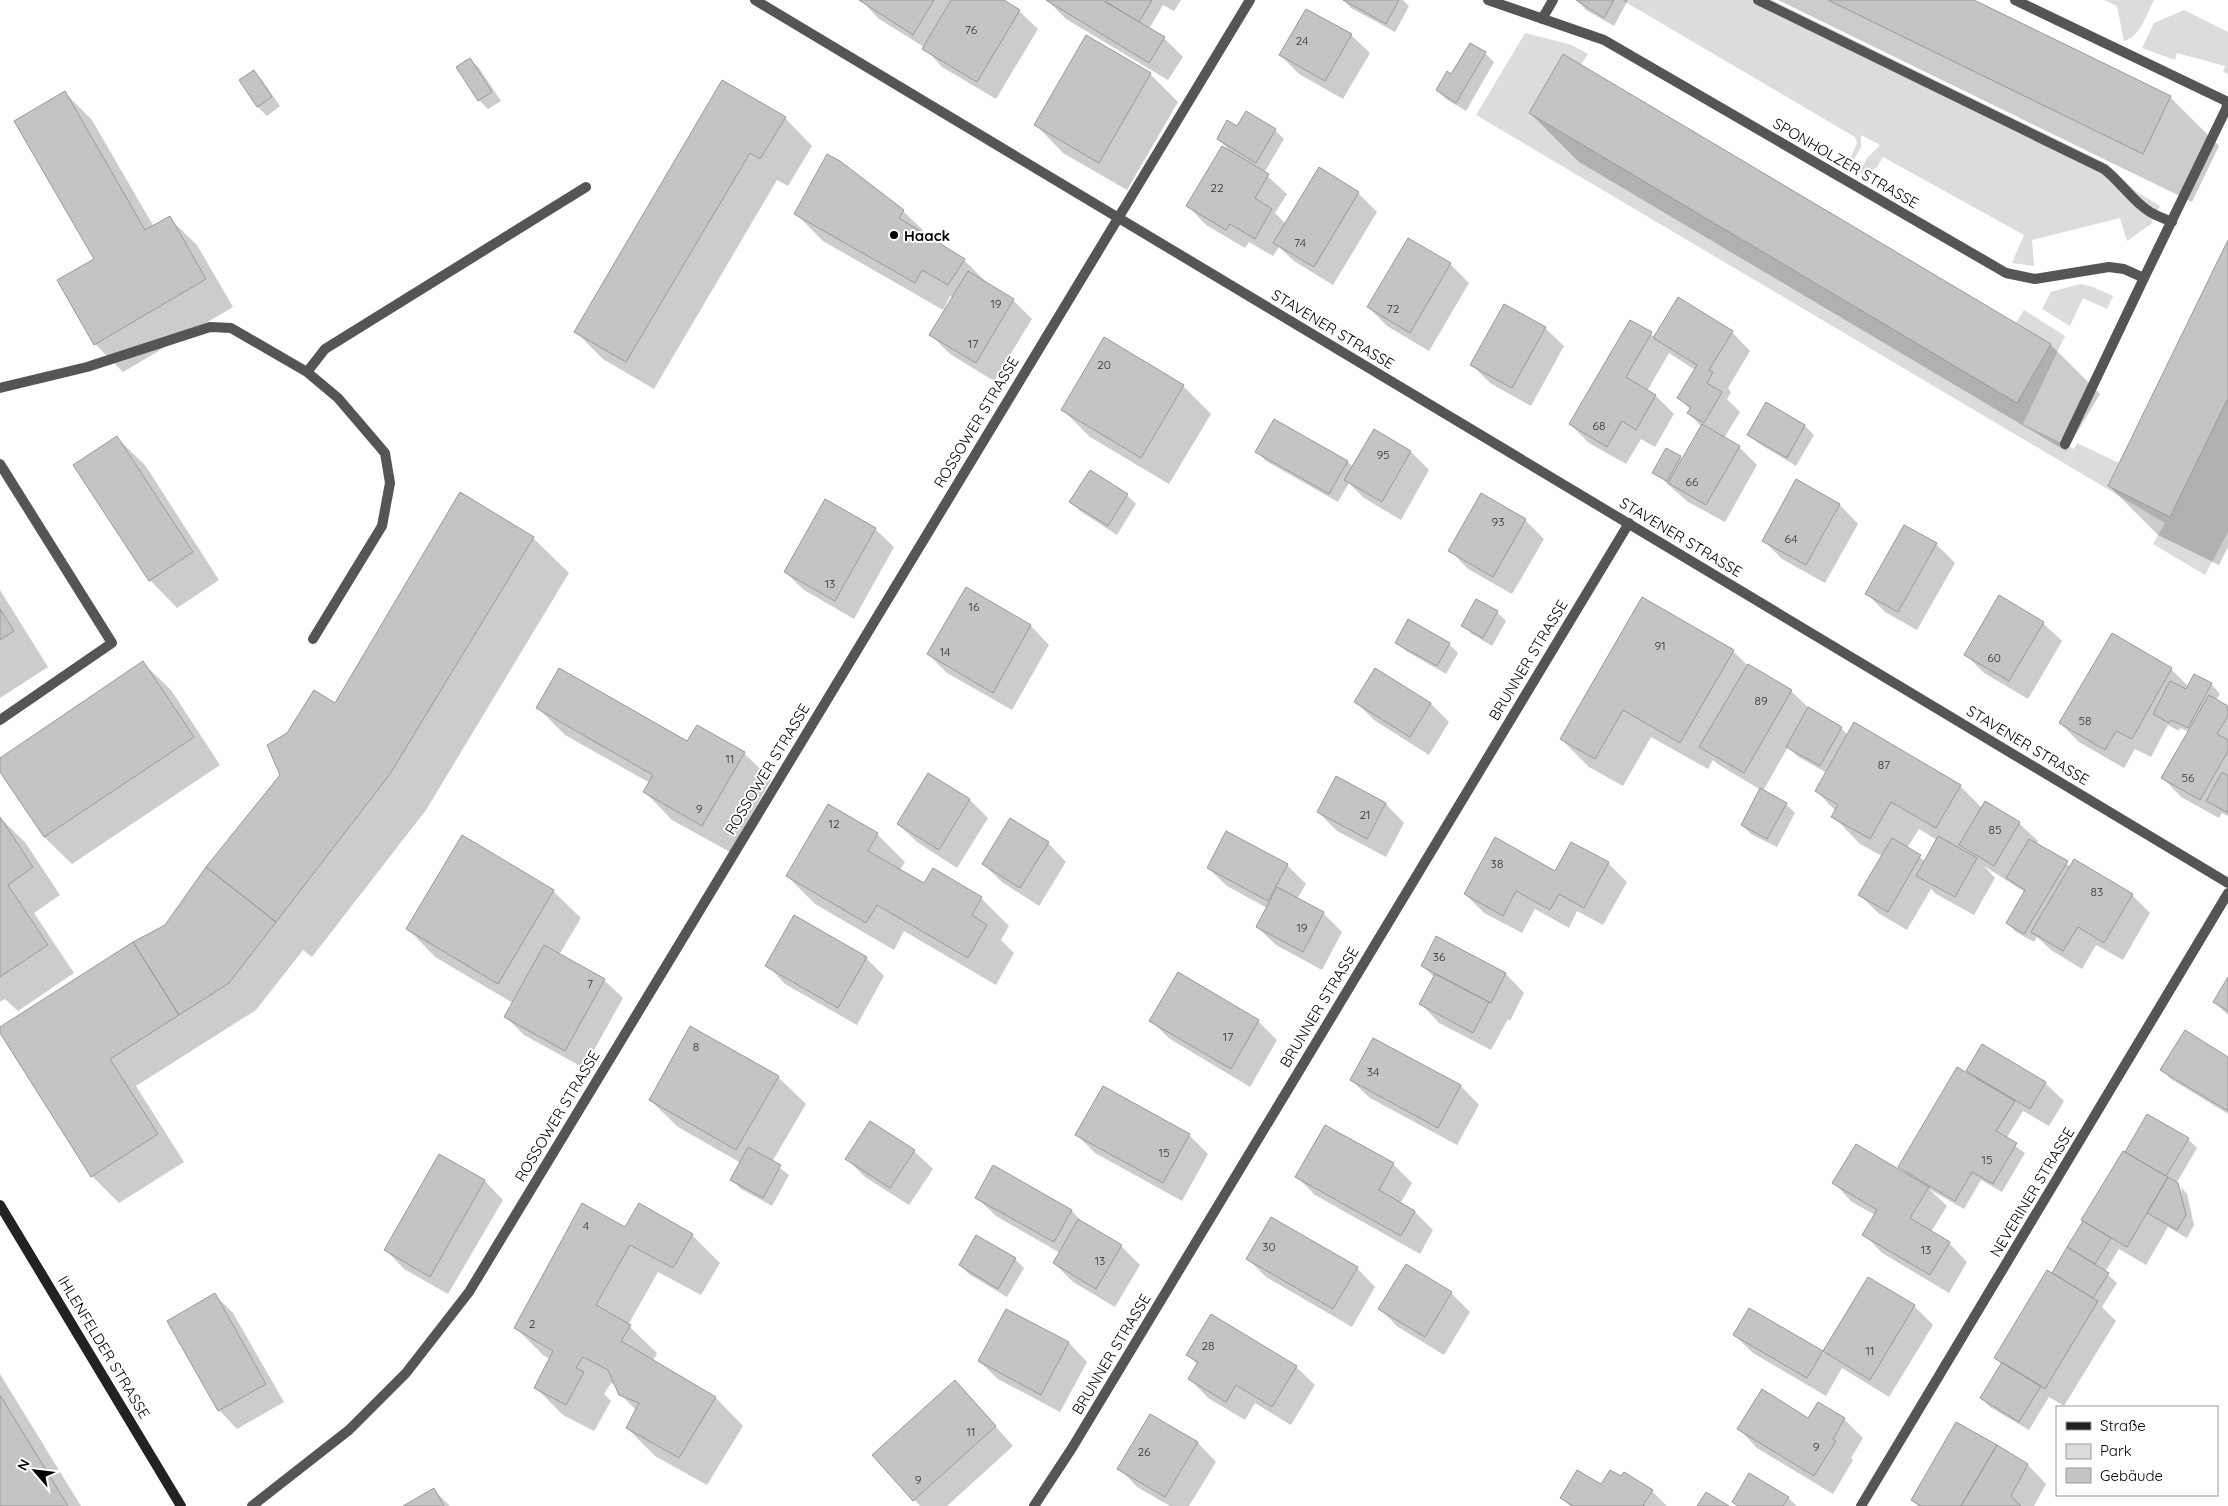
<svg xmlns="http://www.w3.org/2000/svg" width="2228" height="1506" font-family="Quicksand,sans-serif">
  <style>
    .green { fill: #dcdcdc }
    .shadow { fill: #0003; fill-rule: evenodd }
    .building { fill: #c4c4c4; stroke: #999 }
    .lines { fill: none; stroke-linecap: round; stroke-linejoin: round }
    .service { stroke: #555; stroke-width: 10 }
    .minor { stroke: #555; stroke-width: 10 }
    .secondary { stroke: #222; stroke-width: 10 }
    .poi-dot { fill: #000; stroke: #fff; stroke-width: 2 }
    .labels { text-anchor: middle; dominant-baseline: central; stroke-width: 4; stroke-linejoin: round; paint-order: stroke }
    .number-label { font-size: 12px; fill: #313131 }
    .street-label { font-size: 15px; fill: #000; stroke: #fff }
    .poi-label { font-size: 15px; font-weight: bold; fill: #000; stroke: #fff; text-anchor: start }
  </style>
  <rect width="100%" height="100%" fill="#fff"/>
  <path class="green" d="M1622 0H1772L2107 164 2137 192 2160 206 2151 224 2127 241 2120 218 2032 240 2034 266 2012 263 2024 235 1883 157 1877 167 1865 176 1860 172 1867 158 1880 145 1861 135V147L1850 166 1848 164 1857 143 1855 137Z
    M2104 0H2154C2146 15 2141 36 2124 41L2117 6Z
    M2184 10 2228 32V74L2223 72 2225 66 2177 53 2175 60 2142 48 2154 23Z
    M1525 33 1572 45 1588 54 1581 65 1563 54 1529 113 2017 403 2051 344 2016 323 2024 310 2065 336 2023 424 2074 449 2077 443 2119 463 2108 486 2170 516 2228 398V532L2205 575 2153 544 2165 523 1476 115Z
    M2080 284 2093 287 2113 296 2107 309 2083 298 2070 326 2042 309 2051 292Z"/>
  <path class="shadow" d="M861 0H1001L1019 11 1038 29 996 99 942 67 924 47 879 19Z
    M1047 0H1100L1110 5 1107 0H1181L1174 11 1163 5 1149 29 1164 38 1183 57 1168 80 1066 19Z
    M1344 0H1403L1409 6 1395 32 1351 8Z
    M1577 0H1628L1614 26 1586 10Z
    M1778 0H1971L2170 97 2219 146 2192 202Z
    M1351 35 1370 53 1343 99 1299 74 1280 55Z
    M1086 37 1150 74 1178 102 1127 190 1063 153 1036 125Z
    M1470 44 1485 53 1494 62 1466 111 1446 99 1437 90 1451 76Z
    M1563 56 2051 345 2100 394 2066 451 1579 162 1530 113Z
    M470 59 479 68 501 101 488 109 479 100 458 68Z
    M253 71 262 80 280 106 267 116 258 107 240 81Z
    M723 82 785 118 812 146 788 186 777 180 654 389 603 359 575 331Z
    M64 92 92 120 154 227 169 218 197 245 233 307 123 372 95 344V259Z
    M1238 128 1275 130 1284 139 1264 173 1287 194 1275 213 1286 224 1319 169 1358 193 1377 212 1333 285 1294 261 1279 247 1273 256 1249 242 1245 248 1206 225 1188 206 1231 152 1218 139Z
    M903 211 931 238 964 260 990 286 1013 300 1032 319 994 381 950 354 931 335 953 298 950 296 943 310 823 241 796 214Z
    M2228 243V547L2219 565 2158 535 2109 486Z
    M1450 264 1469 283 1429 351 1387 326 1368 307Z
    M1630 321 1655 337 1732 332 1750 351 1728 388 1731 392 1727 399 1740 412 1724 438 1739 447 1757 465 1725 522 1688 502 1654 472 1680 457 1683 460 1702 427 1688 413 1691 410 1678 397 1695 370 1669 353 1647 391 1656 396 1674 414 1655 447 1641 439 1626 464 1589 443 1570 424Z
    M1545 328 1564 346 1531 406 1490 383 1472 365Z
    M1104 339 1183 386 1211 414 1169 484 1090 437 1063 410Z
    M1766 404 1805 426 1814 435 1796 466 1758 443 1749 434Z
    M1374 431 1411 452 1429 470 1401 520 1364 498 1349 483 1338 502 1266 461 1257 452 1348 462 1353 467Z
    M117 438 145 465 219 580 177 608 150 580Z
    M1797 481 1840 505 1858 524 1825 583 1782 559 1764 541Z
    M1127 495 1136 504 1117 535 1080 511 1071 502Z
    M1525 520 1544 539 1512 594 1468 569 1450 550Z
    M1904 526 1936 544 1955 563 1917 630 1885 612 1866 593Z
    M875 529 894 547 854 619 804 590 785 572Z
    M533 538 569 573 426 810 312 957 303 950 256 1010 136 1086 184 1162 119 1203 92 1176 0 1029 165 926 335 704Z
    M966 589 1031 626 1049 645 1012 710 947 673 928 654Z
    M0 590 48 667 0 698Z
    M1497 612 1506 621 1492 646 1472 634 1463 625Z
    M2043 623 2062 641 2028 699 1984 673 1966 655Z
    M1396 642 1449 644 1458 653 1446 674 1406 651Z
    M1733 651 1748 666 1791 691 1810 709 1841 728 1848 735 1960 786 1982 808 2019 823 2038 841 2036 844 2071 867 2132 895 2150 913 2123 960 2096 945 2082 969 2051 950 2037 937 2034 942 2016 932 2007 923 2025 892 1984 866 1995 878 1974 915 1936 894 1931 889 1907 930 1878 913 1860 895 1882 856 1860 844 1833 816 1836 811 1816 791 1827 773 1797 756 1788 747 1763 791 1786 804 1795 813 1777 847 1751 834 1742 825 1761 790 1719 765 1713 760 1708 769 1651 737 1623 786 1589 767 1561 739ZM1919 829 1937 840 1925 861 1907 848Z
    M143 663 171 690 220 765 72 864 44 837 0 770V759Z
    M2171 669 2189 687 2211 684 2220 694 2216 700 2228 707V816L2222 813 2219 818 2181 797 2163 778 2189 732 2180 728 2179 731 2168 725 2151 757 2135 749 2124 768 2079 742 2060 723Z
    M1376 670 1431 704 1449 722 1429 755 1374 720 1356 702Z
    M538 708 687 743 744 753 771 780 730 852 672 820 645 792 650 783 565 735Z
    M929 775 970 800 988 818 957 868 917 842 898 824Z
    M1336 778 1386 804 1404 823 1386 857 1337 831 1318 812Z
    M828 806 877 834 905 862 900 870 924 885 981 898 1009 926 1001 940 1014 953 996 985 904 931 894 950 815 904 787 876Z
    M0 818 25 842 60 895 34 913 74 973 18 1011 5 999 0 1002Z
    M1048 843 1066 862 1039 906 1002 882 983 864Z
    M1608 863 1627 882 1603 925 1577 911 1569 928 1535 909 1522 933 1484 913 1465 894 1555 872Z
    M1287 865 1306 884 1297 899 1323 913 1342 932 1322 970 1276 945 1257 927 1267 908 1227 886 1208 868Z
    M553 891 581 918 559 955 604 980 623 998 584 1068 524 1035 506 1017 513 1003 435 957 408 929Z
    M1437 938 1506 974 1524 993 1510 1021 1508 1019 1491 1050 1439 1023 1421 1004 1435 978 1422 965Z
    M866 958 884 976 857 1025 785 984 767 965Z
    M2228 980V1015L2214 1002Z
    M1151 1021H1258L1277 1040 1250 1087 1170 1039Z
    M1374 1039 1461 1086 1479 1105 1457 1145 1370 1098 1351 1080Z
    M1982 1046 2045 1083 2064 1101 2049 1126 2023 1111 2006 1139 2025 1153 2002 1192 1981 1180 1964 1209 1929 1189 1947 1206 1931 1232 1949 1243 1967 1262 1949 1293 1882 1253 1864 1234 1875 1215 1852 1202 1834 1183 1908 1175 1900 1167 1975 1078 1968 1071Z
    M2228 1058V1114L2171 1079 2162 1070Z
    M778 1077 806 1104 772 1162 789 1175 772 1206 741 1189 732 1180 741 1163 678 1127 650 1100Z
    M1077 1135H1189L1208 1154 1182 1201 1095 1153Z
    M2188 1139 2197 1148 2176 1184 2180 1187H2178L2179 1190 2182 1193 2181 1187 2187 1194 2194 1225 2187 1238 2168 1227 2146 1265 2119 1249 2105 1272 2117 1283 2102 1307 2116 1321 2064 1406 2049 1397 2029 1430 1990 1407 1981 1398 2002 1364 1996 1358 2052 1275 2085 1222 2132 1156 2127 1151Z
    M914 1151 933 1169 909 1205 865 1177 847 1159Z
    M440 1156 485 1181 503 1200 448 1294 404 1269 386 1250Z
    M1393 1164 1412 1183 1400 1204 1415 1212 1433 1230 1420 1254 1315 1195 1297 1177Z
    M994 1167 1072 1211 1085 1225 1121 1246 1140 1265 1115 1307 1073 1282 1054 1263 1060 1253 996 1216 977 1198Z
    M639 1205 692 1235 720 1263 701 1295 658 1272 628 1325 657 1353 653 1361 716 1398 743 1426 707 1485 655 1456 627 1428 637 1411 620 1394 617 1386 611 1383 604 1394 611 1401 594 1431 563 1415 535 1387 550 1359 543 1355 515 1327 626 1229Z
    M1015 1259 1024 1268 1007 1297 969 1274 960 1265Z
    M1248 1259 1357 1268 1375 1287 1352 1327 1266 1277Z
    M1868 1278 1914 1306 1933 1325 1889 1397 1842 1368 1826 1396 1753 1353 1734 1335 1749 1309 1824 1353Z
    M1451 1293 1470 1312 1444 1355 1398 1327 1380 1309Z
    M215 1295 233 1313 284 1402 237 1429 219 1410Z
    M1006 1310 1069 1343 1087 1362 1060 1412 998 1379 979 1361Z
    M1188 1355 1296 1367 1315 1385 1291 1425 1255 1403 1245 1420 1208 1398 1190 1379 1198 1365Z
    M0 1374 81 1506H0Z
    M973 1401 1013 1446 947 1506H920L874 1455Z
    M1819 1403 1844 1419 1863 1438 1851 1458 1853 1460 1833 1494 1757 1448 1739 1429 1809 1419Z
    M1150 1416 1198 1443 1216 1462 1189 1506H1170L1137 1487 1119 1468Z
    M1957 1423 2028 1465 2046 1484 2034 1506H1918L1912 1500Z
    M1601 1485 1652 1491 1667 1506H1570L1561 1498Z
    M434 1490 450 1506H406Z
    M1788 1498 1797 1506H1737L1734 1502Z"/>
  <path class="building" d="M859 0H934L913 35Z
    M951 0H1004L1020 10 977 82 922 49Z
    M1046 0H1102L1165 37 1149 63Z
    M1105 0H1152L1139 22 1105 1Z
    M1343 0H1399L1386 24Z
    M1576 0H1614L1604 18Z
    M1828 0H1974L2171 96 2143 154Z
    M1306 9 1352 34 1325 81 1279 55Z
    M1086 35 1151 73 1099 163 1034 125Z
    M1470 43 1486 52 1456 103 1436 90 1447 71 1451 74Z
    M1563 54 2051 344 2017 403 1529 113Z
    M470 58 492 92 478 101 456 67Z
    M254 70 272 97 257 107 239 80Z
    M722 80 786 117 760 159 750 153 626 362 574 332Z
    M65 91 145 230 170 216 206 279 94 345 57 280 94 259 14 121Z
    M1246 111 1276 129 1256 163 1217 139 1227 120 1237 126Z
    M1222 146 1269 174 1255 198 1272 209 1255 239 1230 224 1226 230 1186 206Z
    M827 154 840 161 904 210 899 218 965 259 948 285 922 270 915 283 794 214Z
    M1319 167 1359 192 1314 267 1273 243Z
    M1408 238 1451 263 1410 333 1367 307Z
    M2228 240V398L2170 517 2108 486Z
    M968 271 1014 299 976 363 929 335Z
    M1678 297 1733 331 1709 370 1713 372 1707 383 1722 392 1704 423 1687 413 1691 407 1677 398 1697 365 1653 338Z
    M1504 304 1546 327 1512 388 1470 365Z
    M1630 320 1652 332 1626 377 1656 395 1636 430 1622 421 1607 447 1569 424Z
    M1104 337 1184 385 1141 458 1061 410Z
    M1766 402 1805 425 1787 458 1747 435Z
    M1274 419 1348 461 1329 494 1255 452Z
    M1702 424 1740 446 1706 505 1668 483Z
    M1374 429 1411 451 1382 502 1344 480Z
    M117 436 193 552 149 581 73 465Z
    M1666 448 1681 456 1667 481 1652 473Z
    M1090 470 1128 494 1108 526 1069 502Z
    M1796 479 1840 504 1806 565 1762 541Z
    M460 492 534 537 390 774 276 922 206 867 280 775 267 745 287 733 314 690 335 703Z
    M1481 493 1526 519 1493 577 1448 551Z
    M825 499 876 528 835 601 784 572Z
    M1904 525 1937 543 1898 612 1865 594Z
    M966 587 1031 625 993 693 927 654Z
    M1999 595 2044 622 2009 681 1964 655Z
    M1642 597 1734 650 1680 743 1623 710 1595 759 1560 739Z
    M1476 599 1498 611 1483 638 1461 626Z
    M0 609 14 631 0 640Z
    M1408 619 1450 643 1437 666 1395 643Z
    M2112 633 2172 668 2132 739 2116 731 2105 750 2059 723Z
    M143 661 194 737 44 837 0 772V758Z
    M1748 664 1792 690 1744 773 1699 747Z
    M559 668 687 741 697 725 745 752 702 826 643 792 653 775 536 708Z
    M1375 668 1431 703 1410 737 1354 702Z
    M2194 674 2212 683 2188 728 2171 720 2169 723 2153 714 2170 681 2186 689Z
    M2209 695 2228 706V716L2217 734 2228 740V751L2200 800 2161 778Z
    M1808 707 1842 727 1820 766 1786 747Z
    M1854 722 1961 785 1936 828 1891 802 1870 839 1831 817 1838 805 1815 791Z
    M2222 772 2228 776V813L2206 801Z
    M928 773 970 799 939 850 897 824Z
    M1336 776 1386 803 1367 839 1317 812Z
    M1760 788 1787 803 1767 839 1741 825Z
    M1985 801 2020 822 1994 866 1959 845Z
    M828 804 878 833 868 851 924 883 933 868 982 897 972 915 987 925 968 958 877 905 866 923 786 876Z
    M0 817 33 867 8 885 48 945 0 977Z
    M1010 818 1049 842 1020 888 982 864Z
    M1226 831 1288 864 1268 901 1207 868Z
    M462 835 554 890 498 984 406 929Z
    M1938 836 1977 858 1955 897 1916 876Z
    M1495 837 1555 871 1571 842 1609 862 1584 908 1559 894 1550 910 1516 891 1503 916 1464 894Z
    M1892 838 1921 855 1888 912 1858 895Z
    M2029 839 2068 861 2024 934 2006 923 2025 890 2006 878Z
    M2074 859 2133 894 2104 943 2078 927 2063 951 2031 932Z
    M206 867 276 922 229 983 179 1015 133 942 165 925Z
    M1277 887 1324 912 1303 952 1256 927Z
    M794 915 867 957 838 1008 765 966Z
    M1436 936 1506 973 1491 1003 1421 966Z
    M133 942 179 1015 110 1059 158 1134 91 1177 0 1033V1027Z
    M544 945 605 979 565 1051 504 1017Z
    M1178 972 1259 1020 1231 1069 1149 1021Z
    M1435 974 1489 1002 1473 1033 1419 1004Z
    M2228 977V1011L2213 1002Z
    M690 1026 779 1076 736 1150 649 1100Z
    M2185 1030 2228 1057V1111L2160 1070Z
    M1373 1038 1461 1085 1438 1128 1350 1080Z
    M1982 1044 2046 1082 2030 1109 1966 1071Z
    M1957 1067 2015 1101 1996 1131 2017 1143 1993 1184 1972 1172 1955 1201 1898 1167Z
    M1103 1086 1190 1134 1163 1183 1075 1135Z
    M2147 1114 2189 1138 2166 1176 2125 1152Z
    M870 1121 915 1150 890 1188 845 1159Z
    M1325 1125 1394 1163 1379 1190 1415 1211 1401 1236 1295 1177Z
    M1856 1144 1929 1187 1910 1218 1950 1242 1930 1275 1862 1235 1877 1210 1832 1183Z
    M748 1147 781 1165 763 1198 730 1180Z
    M2123 1151 2168 1177 2127 1247 2081 1220Z
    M439 1154 485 1180 430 1277 384 1250Z
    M993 1165 1072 1210 1054 1242 975 1198Z
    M2168 1177 2178 1183 2186 1215 2177 1230 2147 1213Z
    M582 1203 625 1227 639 1203 693 1234 673 1268 630 1245 596 1305 631 1325 621 1341 716 1397 679 1458 626 1428 639 1403 619 1395 608 1370 583 1357 576 1368 584 1372 566 1405 534 1388 553 1351 514 1328Z
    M1271 1217 1358 1267 1333 1309 1246 1259Z
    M1078 1219 1122 1245 1096 1289 1053 1263Z
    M2083 1221 2111 1238 2095 1264 2067 1247Z
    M976 1235 1016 1258 998 1289 959 1265Z
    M2067 1247 2109 1273 2093 1298 2052 1273Z
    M1406 1264 1452 1292 1425 1337 1378 1309Z
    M2047 1270 2098 1301 2045 1389 1994 1358Z
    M1868 1277 1915 1305 1870 1380 1823 1351Z
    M215 1293 266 1384 218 1411 167 1321Z
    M1749 1308 1823 1351 1807 1378 1733 1335Z
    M1006 1309 1069 1342 1041 1395 978 1361Z
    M1211 1314 1297 1366 1272 1407 1236 1385 1226 1402 1188 1379 1198 1362 1186 1355Z
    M2002 1362 2041 1386 2019 1422 1980 1398Z
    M955 1380 996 1426 913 1501 872 1455Z
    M1762 1389 1808 1418 1818 1402 1845 1418 1833 1439 1836 1441 1814 1476 1737 1429Z
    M0 1395 68 1506H0Z
    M1150 1414 1198 1442 1165 1497 1117 1469Z
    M1956 1422 1997 1445 1961 1506H1921L1911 1500Z
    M1997 1445 2028 1464 2011 1496 2021 1506H1961Z
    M1577 1470 1601 1484 1610 1470 1621 1476 1624 1472 1653 1490 1643 1505 1645 1506H1573L1560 1498Z
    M1749 1473 1789 1497 1783 1506H1738L1732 1502Z
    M434 1488 444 1506H403Z
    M1706 1492 1729 1506H1697Z"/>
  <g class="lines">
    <path class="service" d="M1488 0 1604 40 2006 273 2035 279 2109 267 2124 269 2144 278 2227 107 2226 101 2015 0
      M1758 0 2104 169C2121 182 2132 201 2150 212 2157 216 2165 219 2172 222
      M1542 19 1553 0
      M307 372 338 398 385 453 390 483 382 526 313 639
      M0 388 87 367 210 327 231 328 307 372 325 349 586 187
      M2065 444 2144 278
      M0 464 112 643 0 720"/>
    <path class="minor" d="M755 0 2228 883
      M252 1506 349 1430 406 1373 469 1292 1250 0
      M1034 1506 1072 1448 1629 523
      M1861 1506 2228 893"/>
    <path class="secondary" d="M0 1205 181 1506"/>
  </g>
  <circle class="poi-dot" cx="894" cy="235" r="5"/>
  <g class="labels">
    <g class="number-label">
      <text x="971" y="29">76</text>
      <text x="1302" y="40">24</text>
      <text x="1217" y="187">22</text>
      <text x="1300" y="242">74</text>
      <text x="996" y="303">19</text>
      <text x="1393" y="308">72</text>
      <text x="973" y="343">17</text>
      <text x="1104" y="364">20</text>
      <text x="1599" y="425">68</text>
      <text x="1383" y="454">95</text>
      <text x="1692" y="481">66</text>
      <text x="1498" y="521">93</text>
      <text x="1791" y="538">64</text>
      <text x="830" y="583">13</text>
      <text x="974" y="606">16</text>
      <text x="1660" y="645">91</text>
      <text x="945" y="651">14</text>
      <text x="1994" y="657">60</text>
      <text x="1761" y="700">89</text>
      <text x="2085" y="720">58</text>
      <text x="730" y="758">11</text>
      <text x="1884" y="764">87</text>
      <text x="2188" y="777">56</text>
      <text x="699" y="808">9</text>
      <text x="1365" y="814">21</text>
      <text x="834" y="823">12</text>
      <text x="1995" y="829">85</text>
      <text x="1497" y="863">38</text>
      <text x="2097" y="891">83</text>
      <text x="1302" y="927">19</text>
      <text x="1439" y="956">36</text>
      <text x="590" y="983">7</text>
      <text x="1228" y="1036">17</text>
      <text x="696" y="1046">8</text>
      <text x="1373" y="1071">34</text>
      <text x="1164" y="1152">15</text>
      <text x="1987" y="1159">15</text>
      <text x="586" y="1225">4</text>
      <text x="1269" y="1246">30</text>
      <text x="1926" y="1249">13</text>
      <text x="1100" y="1260">13</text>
      <text x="532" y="1323">2</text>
      <text x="1208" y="1345">28</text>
      <text x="1870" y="1350">11</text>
      <text x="971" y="1431">11</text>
      <text x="1816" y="1446">9</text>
      <text x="1144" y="1451">26</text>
      <text x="918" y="1479">9</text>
    </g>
    <g class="street-label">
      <text transform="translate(1846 163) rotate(30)">SPONHOLZER STRASSE</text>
      <text transform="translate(1333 329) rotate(31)">STAVENER STRASSE</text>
      <text transform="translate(976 422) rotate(-59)">ROSSOWER STRASSE</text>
      <text transform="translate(1681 537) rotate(31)">STAVENER STRASSE</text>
      <text transform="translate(1528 660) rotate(-59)">BRUNNER STRASSE</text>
      <text transform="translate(2028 745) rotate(31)">STAVENER STRASSE</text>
      <text transform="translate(767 769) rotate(-59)">ROSSOWER STRASSE</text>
      <text transform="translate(1319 1007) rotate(-59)">BRUNNER STRASSE</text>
      <text transform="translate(557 1116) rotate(-59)">ROSSOWER STRASSE</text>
      <text transform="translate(2032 1192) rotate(-59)">NEVERINER STRASSE</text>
      <text transform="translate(104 1347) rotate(59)">IHLENFELDER STRASSE</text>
      <text transform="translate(1111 1354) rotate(-59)">BRUNNER STRASSE</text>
    </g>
    <g class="poi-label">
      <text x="904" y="235">Haack</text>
    </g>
  </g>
  <rect x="2056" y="1406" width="162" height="90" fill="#ffffff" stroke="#999999"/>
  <rect x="2066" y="1422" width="25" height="8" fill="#222222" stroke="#999999"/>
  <text x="2100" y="1431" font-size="15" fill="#000000">Straße</text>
  <rect x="2066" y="1444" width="25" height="15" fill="#dcdcdc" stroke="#999999"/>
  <text x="2100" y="1456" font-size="15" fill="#000000">Park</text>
  <rect x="2066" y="1468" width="25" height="15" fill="#c4c4c4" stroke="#999999"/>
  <text x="2100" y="1481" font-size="15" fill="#000000">Gebäude</text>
  <g transform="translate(35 1471) rotate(298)" stroke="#ffffff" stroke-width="4" paint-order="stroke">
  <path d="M0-4L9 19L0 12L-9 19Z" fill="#000000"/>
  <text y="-8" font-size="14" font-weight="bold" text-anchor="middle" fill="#000000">N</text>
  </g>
</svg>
